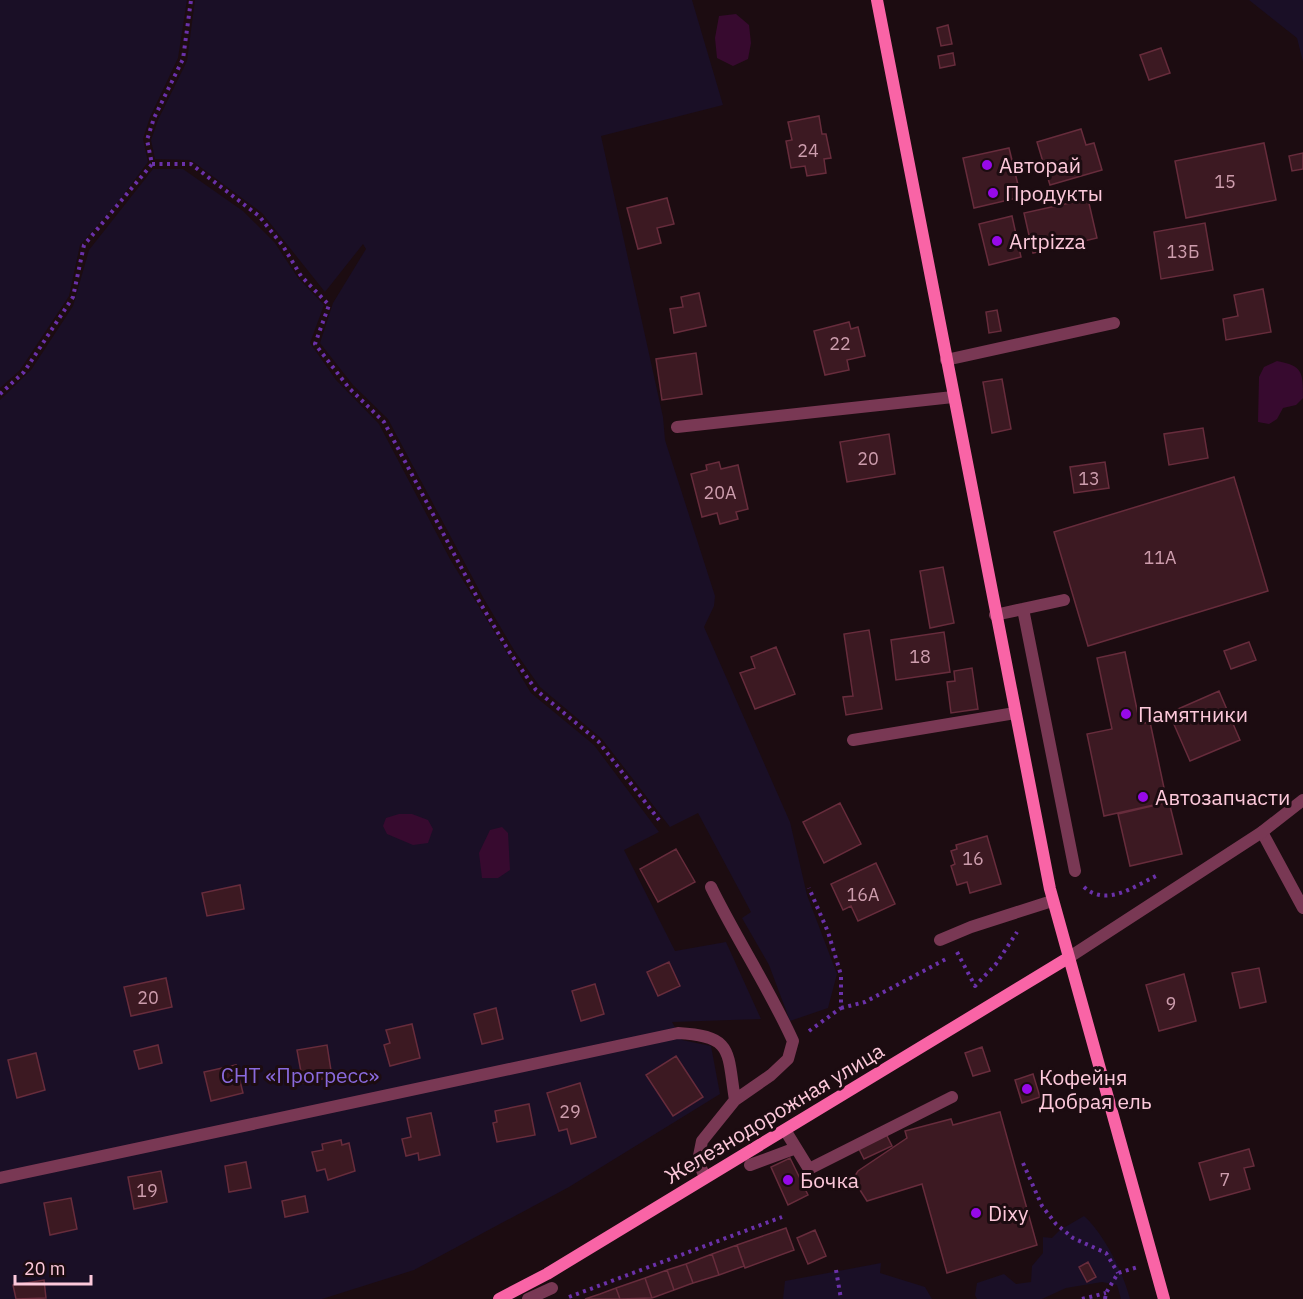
<svg xmlns="http://www.w3.org/2000/svg" width="1303" height="1299" font-family="'IBM Plex Sans',sans-serif">
  <style>
    .green { fill: #1a0f26 }
    .water { fill: #370a2f }
    .building { fill: #3c1922; stroke: #672c3c; stroke-width: 1.5 }
    .lines { fill: none; stroke-linecap: round; stroke-linejoin: round }
    .path { stroke: #6a31a9; stroke-width: 4; stroke-dasharray: 3 4.5; stroke-linecap: butt }
    .service { stroke: #793854; stroke-width: 12 }
    .minor { stroke: #793854; stroke-width: 12 }
    .secondary { stroke: #f964a6; stroke-width: 12 }
    .poi-dot { fill: #9709e9; stroke: #1c0c11; stroke-width: 2 }
    .labels { text-anchor: middle; dominant-baseline: central; stroke-width: 6; stroke-linejoin: round; paint-order: stroke }
    .number-label { font-size: 18px; fill: #cd9dad }
    .poi-label { font-size: 21px; fill: #fdc9db; stroke: #1c0c11; text-anchor: start }
    .park-label { font-size: 21px; fill: #8a6add; stroke: #1c0c11 }
    .street-label { font-size: 21px; fill: #fdc9db; stroke: #1c0c11 }
  </style>
  <rect width="100%" height="100%" fill="#1c0c11"/>
  <path class="green" d="M0 0H187L178 58 150 117 143 139 148 162 118 202 80 245 69 296 20 370 0 388Z
    M195 0H692L723 105 601 136 663 417 665 440 715 596 714 606 704 627 790 822 807 895 837 974 828 1008 790 1021 769 965 742 918 751 912 698 813 670 827 602 739 540 687 514 650 484 599 388 419 353 385 320 343 333 303 366 249 363 244 325 292 262 213 191 160 155 159 151 140 158 120 187 61Z
    M1249 0H1303V62L1297 38Z
    M153 169H183L243 211 275 243 298 278 324 305 310 343 336 380 379 424 450 559 531 693 594 745 659 832 624 850 675 951 726 942 761 1019 672 1022 682 1040 711 1046 720 1094 569 1187 414 1270 322 1299H0V400L31 370 73 306 89 250Z
    M1084 1216C1104 1234 1123 1272 1130 1299H1121L1117 1285 1102 1282 1066 1288 1042 1299H977L975 1295 977 1283 1004 1274 1016 1284 1031 1282 1032 1266 1043 1253V1237L1052 1238 1060 1230Z
    M881 1263 880 1273 925 1287 932 1299H783L785 1281Z"/>
  <path class="water" d="M736 14 749 25 751 43 748 59 733 66 717 58 715 38 719 16Z
    M1277 361C1303 366 1303 372 1303 398L1296 405 1283 408 1277 419 1269 424 1258 422 1259 377 1264 367Z
    M399 814H412L428 820 433 829 428 843 413 845 387 834 383 826 386 818Z
    M502 827 508 833 510 870 498 878H482L479 853 490 830Z"/>
  <path class="building" d="M948 25 952 44 941 46 937 28Z
    M1161 48 1170 73 1149 80 1140 55Z
    M953 53 955 65 940 68 938 56Z
    M819 116 822 134H826L831 158 824 159 826 173 807 176 805 166 791 168 786 141 792 140 788 122Z
    M1081 129 1086 145 1094 143 1102 170 1050 185 1037 142Z
    M1264 143 1276 200 1186 218 1175 161Z
    M1009 148 1021 197 974 208 963 158Z
    M1303 153V169L1292 171 1289 156Z
    M667 198 674 224 657 228 661 243 638 249 627 208Z
    M1088 199 1097 238 1033 253 1024 213Z
    M1012 216 1021 257 989 265 979 224Z
    M1205 223 1213 270 1161 279 1154 232Z
    M1263 289 1271 332 1226 340 1223 319 1238 316 1234 295Z
    M699 293 706 326 674 333 670 309 683 307 681 297Z
    M997 310 1001 331 989 333 986 312Z
    M849 322 851 329 858 327 865 356 847 360 849 370 825 375 814 331Z
    M696 353 702 394 662 400 656 359Z
    M1002 379 1011 429 992 433 983 382Z
    M1203 428 1208 458 1169 465 1164 434Z
    M889 434 895 474 847 482 840 442Z
    M719 462 721 469 738 465 748 509 736 512 738 519 720 524 717 513 702 517 691 474 707 470 706 465Z
    M1105 462 1109 488 1074 493 1070 467Z
    M1234 477 1268 591 1088 646 1054 532Z
    M943 567 954 623 930 628 920 571Z
    M869 630 882 709 846 715 843 697 853 696 844 634Z
    M944 632 950 672 896 680 891 640Z
    M1249 642 1256 660 1231 669 1224 651Z
    M776 647 795 694 755 709 740 673 755 668 751 657Z
    M1125 652 1140 724 1150 722 1167 802 1104 816 1087 734 1112 729 1097 658Z
    M972 668 978 709 951 713 947 682 955 681 954 671Z
    M1219 691 1240 740 1190 761 1169 713Z
    M1169 802 1182 854 1130 866 1118 814Z
    M840 803 861 844 824 863 803 822Z
    M987 836 1001 884 970 893 967 882 957 885 951 866 955 864 951 851 957 849 956 845Z
    M676 849 695 882 658 902 640 869Z
    M876 863 895 904 858 921 851 906 843 910 831 884Z
    M240 885 244 909 207 916 202 893Z
    M669 962 680 986 658 996 647 972Z
    M1259 968 1266 1002 1240 1008 1232 973Z
    M1184 974 1196 1021 1159 1031 1146 985Z
    M166 978 172 1007 131 1016 124 987Z
    M595 984 604 1014 581 1021 572 991Z
    M496 1008 503 1039 482 1044 474 1014Z
    M412 1024 420 1058 390 1066 384 1045 390 1043 386 1030Z
    M158 1045 162 1063 139 1069 134 1051Z
    M327 1045 332 1077 303 1083 297 1050Z
    M982 1047 990 1071 973 1076 965 1053Z
    M36 1053 45 1090 17 1098 8 1060Z
    M676 1056 703 1097 673 1116 646 1075Z
    M236 1065 243 1093 211 1101 204 1072Z
    M1033 1074 1040 1097 1022 1103 1015 1080Z
    M580 1083 596 1137 571 1144 567 1129 559 1131 547 1093Z
    M529 1104 535 1135 497 1142 493 1123 497 1122 495 1111Z
    M1000 1112 1037 1245 947 1273 922 1184 867 1201 853 1179 858 1171 907 1138 905 1131 951 1119 953 1125Z
    M431 1113 440 1155 419 1160 418 1153 406 1156 402 1139 411 1137 407 1118Z
    M886 1134 892 1146 864 1159 858 1147Z
    M341 1140 342 1145 349 1143 355 1171 328 1180 325 1169 317 1171 312 1152 323 1150 322 1144Z
    M1249 1149 1254 1166 1244 1168 1250 1189 1210 1200 1199 1163Z
    M790 1158 808 1195 788 1205 771 1167Z
    M246 1162 251 1188 229 1192 225 1166Z
    M161 1171 167 1202 134 1209 128 1177Z
    M305 1196 308 1212 285 1217 282 1201Z
    M71 1198 77 1229 50 1235 44 1203Z
    M786 1228 794 1250 745 1268 737 1245Z
    M815 1230 826 1256 808 1264 797 1238Z
    M737 1245 744 1266 719 1275 712 1254Z
    M712 1254 719 1275 693 1283 686 1264Z
    M1088 1262 1096 1277 1087 1282 1079 1267Z
    M686 1264 693 1283 674 1290 667 1270Z
    M667 1270 674 1290 652 1298 645 1278Z
    M645 1278 652 1298 620 1299 616 1288Z
    M44 1280 46 1298 16 1299 13 1285Z
    M616 1288 620 1299H585L600 1294Z"/>
  <g class="lines">
    <path class="path" d="M152 164H191L259 216 283 246 301 276 329 305 315 344 349 388 384 422 479 601 510 653 536 690 598 741 659 820
      M0 394 24 372 73 297 84 245 152 164 147 140 154 118 183 59 191 0
      M1084 887C1106 907 1133 887 1156 876
      M957 952 975 986 996 964 1017 932
      M841 1008 865 1002 946 959
      M809 1031 841 1008V975L828 932 809 888
      M1023 1163 1042 1206 1056 1224 1073 1238 1106 1253 1118 1273
      M836 1270 841 1299
      M569 1297 782 1217
      M1082 1299 1106 1293
      M1105 1299 1106 1293 1118 1273 1138 1267"/>
    <path class="service" d="M946 360 1114 323
      M677 427 953 397
      M1023 609 1075 871
      M995 615 1064 600
      M853 740 1015 713
      M1262 832 1303 908
      M940 940 971 927 1052 901
      M785 1130 809 1169 952 1097
      M750 1165 796 1148
      M705 1177 698 1161 702 1141 735 1100 771 1075 788 1059 793 1041C769 988 737 940 711 887
      M0 1178 678 1033C734 1036 727 1051 735 1100
      M528 1299 552 1288"/>
    <path class="minor" d="M1068 958 1262 832 1303 800"/>
    <path class="secondary" d="M877 0 1050 889 1164 1299
      M499 1299 547 1274 1068 958"/>
  </g>
  <g class="poi-dot">
    <circle cx="987" cy="165" r="6"/>
    <circle cx="993" cy="193" r="6"/>
    <circle cx="997" cy="241" r="6"/>
    <circle cx="1126" cy="714" r="6"/>
    <circle cx="1143" cy="797" r="6"/>
    <circle cx="1027" cy="1089" r="6"/>
    <circle cx="788" cy="1180" r="6"/>
    <circle cx="976" cy="1213" r="6"/>
  </g>
  <g class="labels">
    <g class="number-label">
      <text x="808" y="150">24</text>
      <text x="1225" y="181">15</text>
      <text x="1183" y="251">13Б</text>
      <text x="840" y="343">22</text>
      <text x="868" y="458">20</text>
      <text x="1089" y="478">13</text>
      <text x="720" y="492">20А</text>
      <text x="1160" y="557">11А</text>
      <text x="920" y="656">18</text>
      <text x="973" y="858">16</text>
      <text x="863" y="894">16А</text>
      <text x="148" y="997">20</text>
      <text x="1171" y="1003">9</text>
      <text x="570" y="1111">29</text>
      <text x="1225" y="1179">7</text>
      <text x="147" y="1190">19</text>
    </g>
    <g class="poi-label">
      <text x="999" y="165">Авторай</text>
      <text x="1005" y="193">Продукты</text>
      <text x="1009" y="241">Artpizza</text>
      <text x="1138" y="714">Памятники</text>
      <text x="1155" y="797">Автозапчасти</text>
      <text x="1039" y="1077">Кофейня<tspan x="1039" dy="24">Добрая ель</tspan></text>
      <text x="800" y="1180">Бочка</text>
      <text x="988" y="1213">Dixy</text>
    </g>
    <g class="park-label">
      <text x="300" y="1075">СНТ «Прогресс»</text>
    </g>
    <g class="street-label">
      <text transform="translate(774 1113) rotate(-31)">Железнодорожная улица</text>
    </g>
  </g>
  <path d="M15 1275v9h76v-9" fill="none" stroke="#fdc9db" stroke-width="3"/>
  <text x="24" y="1275" font-size="18" fill="#fdc9db" stroke="#1c0c11" stroke-width="4.5" paint-order="stroke">20 m</text>
</svg>
